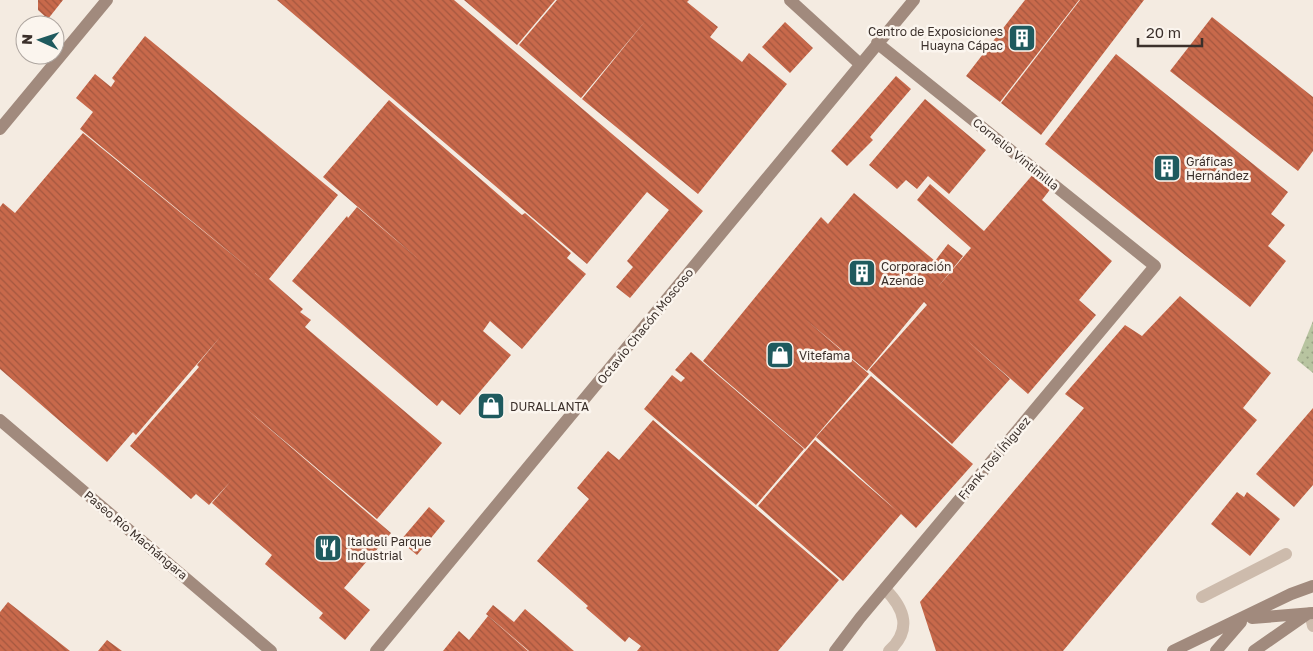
<svg xmlns="http://www.w3.org/2000/svg" width="1313" height="651" font-family="'Golos Text',sans-serif">
  <style>
    .grass { fill: url(#grass-dots) }
    .building { fill: url(#building-back-hatch) }
    .lines { fill: none; stroke-linecap: round; stroke-linejoin: round }
    .lane { stroke: #cdbbac; stroke-width: 12 }
    .secondary { stroke: #a18a7d; stroke-width: 12 }
    .labels { text-anchor: middle; dominant-baseline: central; stroke-width: 5; stroke-linejoin: round; paint-order: stroke }
    .poi-label { font-size: 12px; fill: #3b302b; stroke: #fbf5ee; text-anchor: start }
    .street-label { font-size: 12px; fill: #3b302b; stroke: #fbf5ee }
  </style>
  <defs>
    <pattern id="grass-dots" width="8" height="8" patternUnits="userSpaceOnUse" patternTransform="scale(1.25)"><rect width="8" height="8" fill="#b8c4a0"/><path d="M2 2h.1M6 6h.1" fill="none" stroke="#97a083" stroke-width="1.8" stroke-linecap="round"/></pattern>
    <pattern id="building-back-hatch" width="6" height="6" patternUnits="userSpaceOnUse" patternTransform="scale(1.25)"><rect width="6" height="6" fill="#c8694b"/><path d="M-1 5l2 2M0 0l6 6M5-1l2 2" fill="none" stroke="#a4573f"/></pattern>
  </defs>
  <rect width="100%" height="100%" fill="#f4ebe1"/>
  <path class="grass" d="M1313 321V373L1297 360Z"/>
  <path class="building" d="M38 0H63L48 19 38 10Z
    M277 0H454L703 211 630 298 616 287 633 267 627 261 669 210 647 192 587 264Z
    M464 0H555L517 45Z
    M557 0H689L687 2 718 27 710 37 742 62 749 53 787 84 698 194 582 99 646 20 581 98 519 45Z
    M1025 0H1079L1000 102 966 76Z
    M1080 0H1144L1041 135 1001 103Z
    M1212 17 1313 97V151L1298 171 1170 71Z
    M785 22 813 48 790 73 762 47Z
    M145 36 338 195 269 279 303 309 300 312 311 320 305 327 442 443 377 519 243 406 391 533 344 588 370 610 345 640 319 618 323 613 265 564 272 555 212 503 231 481 209 505 196 494 191 499 130 446 199 367 197 365 221 336 136 435 133 432 107 462 0 369V207L3 203 15 213 83 133 267 283 80 129 93 112 76 98 95 74 111 87 115 81 112 78Z
    M1116 54 1288 192 1271 214 1285 225 1268 246 1286 261 1250 307 1045 144Z
    M896 76 911 89 870 137 873 140 847 166 831 151Z
    M925 99 986 150 949 194 928 176 917 189 906 180 897 189 869 165Z
    M389 100 522 215 525 213 571 253 567 258 586 274 522 349 490 321 483 331 511 355 460 415 442 400 437 406 292 281 347 216 348 218 357 207 422 262 323 177Z
    M1035 172 1052 187 1042 200 1112 261 1079 300 1096 315 1028 394 963 337 1010 379 952 444 869 370 927 305 924 302 867 371 805 319 869 374 805 449 703 361 821 217 828 224 854 193 935 261 948 244 963 256 937 288 971 248 917 200 930 184 984 231Z
    M1180 296 1271 373 1243 408 1257 420 1063 651H936L920 602 1084 408 1065 394 1125 325 1142 336Z
    M691 352 804 449 756 505 644 409 672 375 681 382 685 378 675 370Z
    M871 376 973 464 916 528 901 514 843 581 758 506 815 440 898 512 816 437Z
    M1313 408V485L1294 507 1256 474Z
    M653 420 839 580 778 651H637L641 646 629 637 625 642 586 608 588 606 537 561 589 499 577 488 608 451 619 460Z
    M1237 492 1244 497 1247 492 1280 519 1250 556 1211 524Z
    M429 507 445 521 417 555 400 541Z
    M8 602 70 651H0V612Z
    M493 605 514 622 525 609 574 651H529L486 614Z
    M488 616 528 651H443L459 631 469 640Z
    M107 640 122 651H98Z"/>
  <g class="lines">
    <path class="lane" d="M885 589C905 609 912 630 889 651
      M1202 597 1286 554
      M1310 613 1313 626"/>
    <path class="secondary" d="M790 0 860 64
      M0 129 107 0
      M0 420 271 651
      M1252 618 1313 613
      M376 651 914 0
      M835 651 860 618 1155 266 877 43
      M1173 651 1291 594 1313 586
      M1216 651 1241 622
      M1254 651 1307 614"/>
  </g>
  <defs>
    <g id="building-square" transform="scale(1.4375)"><rect x="-9" y="-9" width="18" height="18" rx="4" fill="#1f5a5e" stroke="#fbf5ee"/><path d="M-4-6H4V6H1V3H-1V6H-4ZM-2.5-4.3h1.7v1.8h-1.7ZM.8-4.3h1.7v1.8H.8ZM-2.5-1h1.7V.8h-1.7ZM.8-1h1.7V.8H.8Z" fill="#fff"/></g>
    <g id="shop-square" transform="scale(1.4375)"><rect x="-9" y="-9" width="18" height="18" rx="4" fill="#1f5a5e" stroke="#fbf5ee"/><path d="M-5-2.5h2.3a2.7 3.5 0 0 1 5.4 0H5L5.5 6h-11ZM-1.5-2.5h3a1.5 2.3 0 0 0-3 0Z" fill="#fff"/></g>
    <g id="restaurant-square" transform="scale(1.4375)"><rect x="-9" y="-9" width="18" height="18" rx="4" fill="#1f5a5e" stroke="#fbf5ee"/><path d="M-5-6h1v4h1v-4h1v4h1v-4h1v5L-1.5 .5V6h-2V.5L-5-1ZM5-6V6H3V1.5H1.5Q1.5-4 5-6Z" fill="#fff"/></g>
  </defs>
  <g fill-rule="evenodd">
    <use href="#building-square" x="1022" y="38"/>
    <use href="#building-square" x="1167" y="168"/>
    <use href="#building-square" x="862" y="273"/>
    <use href="#shop-square" x="780" y="355"/>
    <use href="#shop-square" x="491" y="406"/>
    <use href="#restaurant-square" x="328" y="548"/>
  </g>
  <g class="labels">
    <g class="poi-label">
      <text x="1003" y="31" text-anchor="end">Centro de Exposiciones<tspan x="1003" dy="14">Huayna Cápac</tspan></text>
      <text x="1186" y="161">Gráficas<tspan x="1186" dy="14">Hernández</tspan></text>
      <text x="881" y="266">Corporación<tspan x="881" dy="14">Azende</tspan></text>
      <text x="799" y="355">Vitefama</text>
      <text x="510" y="406">DURALLANTA</text>
      <text x="347" y="541">Italdeli Parque<tspan x="347" dy="14">Industrial</tspan></text>
    </g>
    <g class="street-label">
      <text transform="translate(1016 154) rotate(39)">Cornelio Vintimilla</text>
      <text transform="translate(645 326) rotate(-51)">Octavio Chacón Moscoso</text>
      <text transform="translate(994 458) rotate(-50)">Frank Tosi Íñiguez</text>
      <text transform="translate(136 535) rotate(40)">Paseo Río Machángara</text>
    </g>
  </g>
  <g transform="translate(40 40) rotate(273)"><circle r="24" fill="#fbf5ee" stroke="#aea6a0"/>
  <path d="M0-4L9 19L0 12L-9 19Z" fill="#1f5a5e"/>
  <text y="-8" font-size="14" font-weight="bold" text-anchor="middle" fill="#3b302b">N</text>
  </g>
  <path d="M1138 38v8h64v-8" fill="none" stroke="#3b302b" stroke-width="2.5"/>
  <text x="1146" y="38" font-size="15" fill="#3b302b" stroke="#fbf5ee" stroke-width="4" paint-order="stroke">20 m</text>
</svg>
